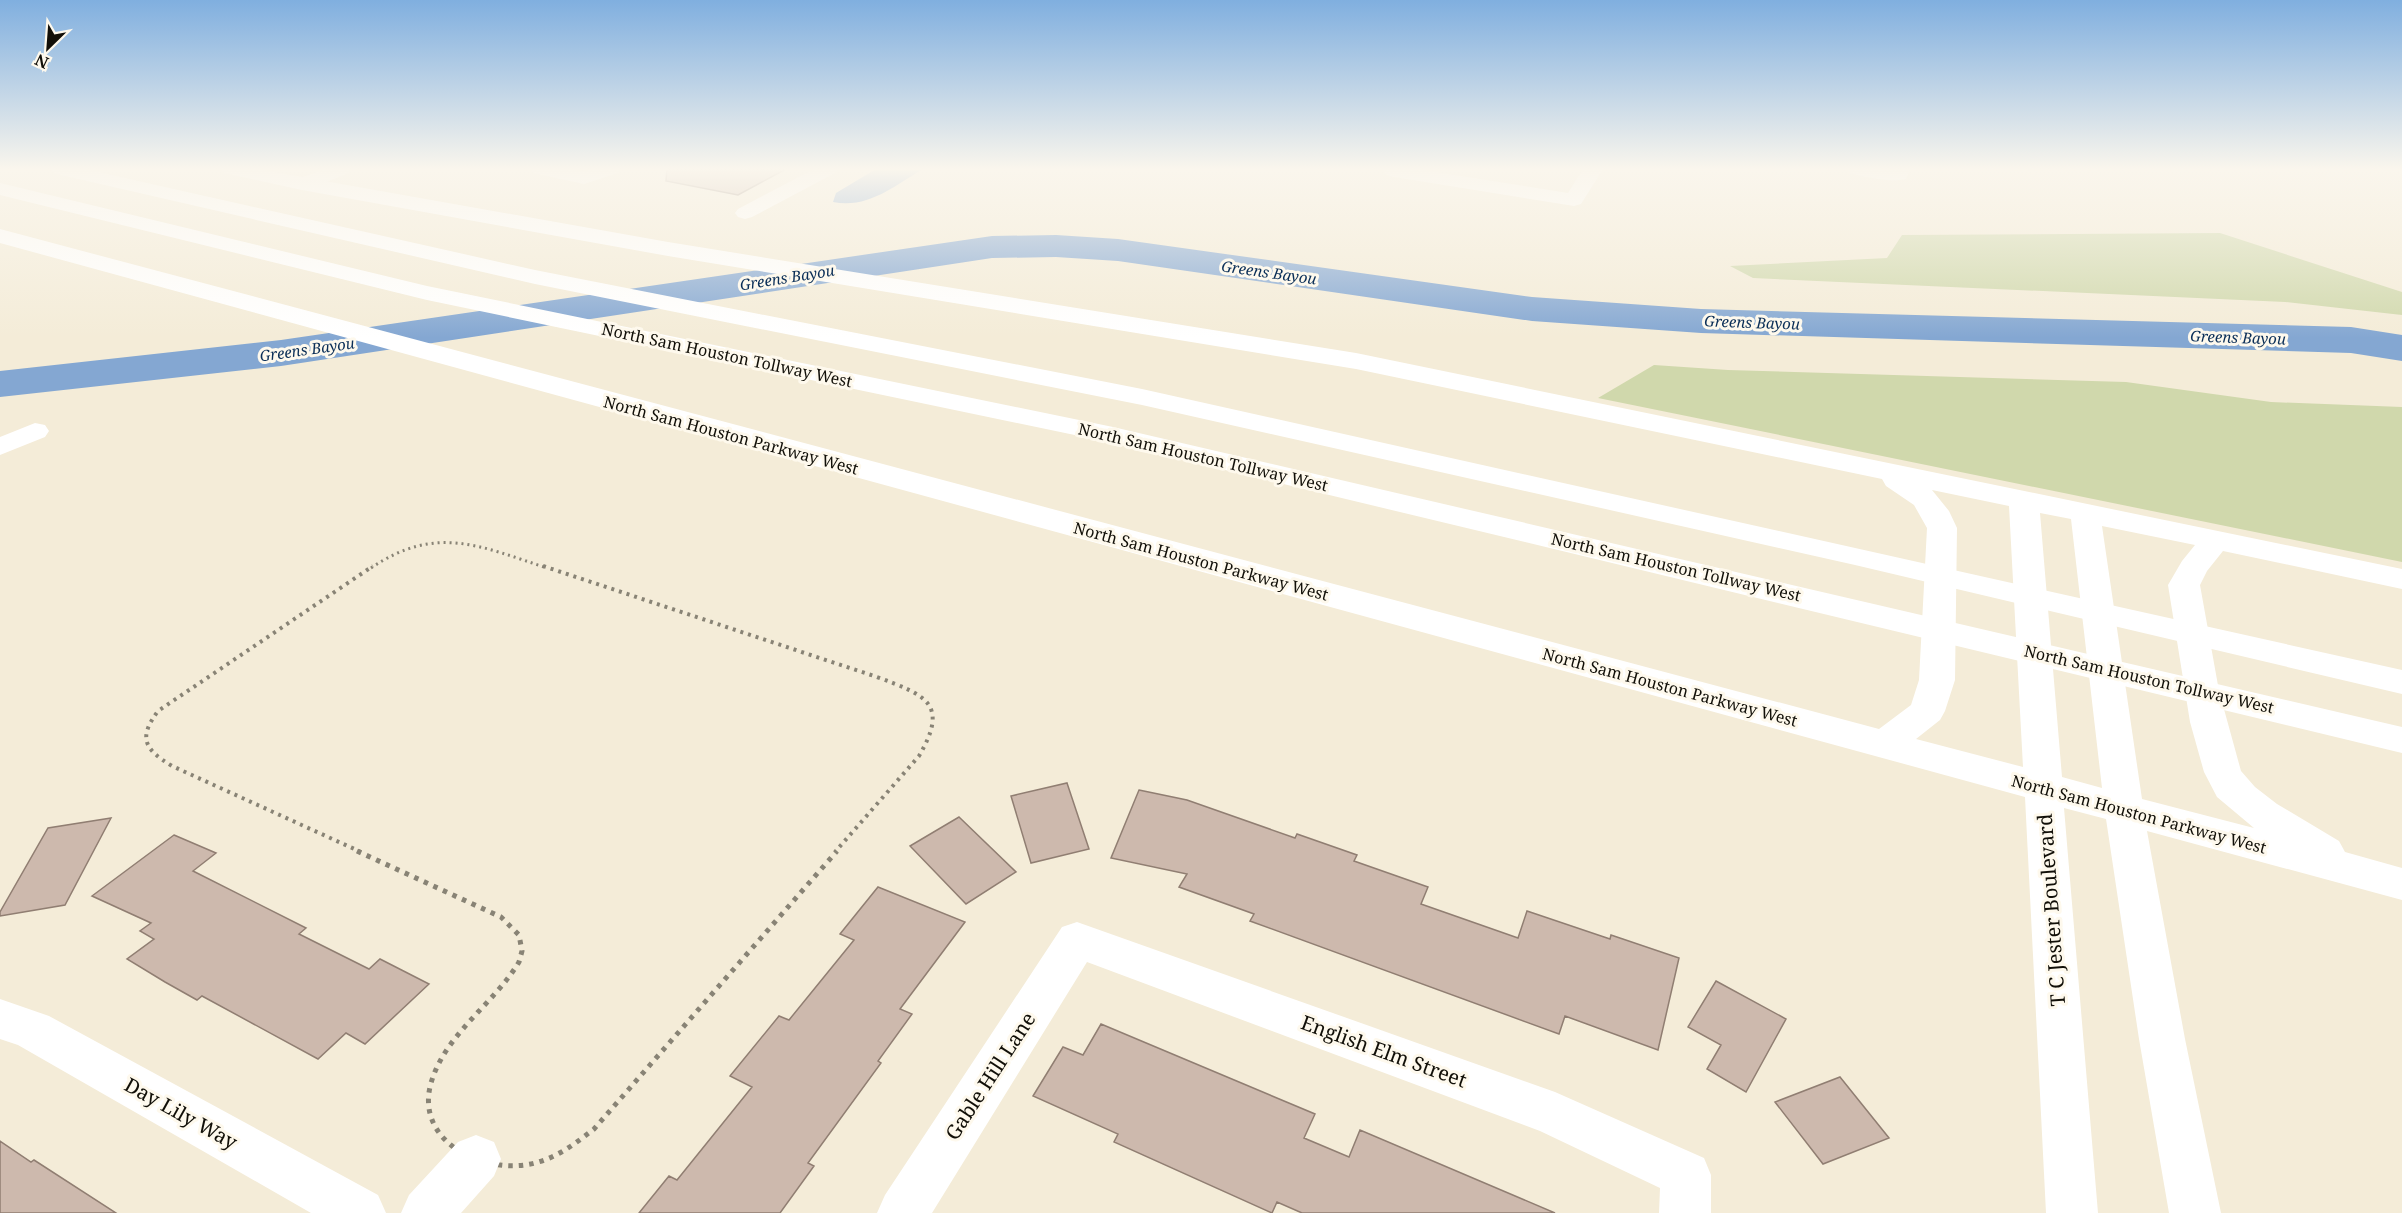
<svg xmlns="http://www.w3.org/2000/svg" width="2402" height="1213" font-family="'Noto Serif',serif">
  <style>
    .green { fill: #d0d8ac }
    .water { fill: #84a7d2 }
    .lines { fill: none; stroke-linecap: round; stroke-linejoin: round }
    .river { fill: #84a7d2; fill-rule: evenodd }
    .building { fill: #cdb9ad; stroke: #907e72; stroke-width: 1.5 }
    .path-far2 { stroke: #888375; stroke-width: 3; stroke-dasharray: 2 4; stroke-linecap: butt }
    .path-far1 { stroke: #888375; stroke-width: 4; stroke-dasharray: 3 5; stroke-linecap: butt }
    .path { stroke: #888375; stroke-width: 5; stroke-dasharray: 4.5 6; stroke-linecap: butt }
    .minor { fill: #fff; fill-rule: evenodd }
    .major { fill: #fff; fill-rule: evenodd }
    .highway { fill: #fff; fill-rule: evenodd }
    .labels { text-anchor: middle; dominant-baseline: central; stroke-width: 6; stroke-linejoin: round; paint-order: stroke }
    .far-water-label { font-size: 15px; font-style: italic; fill: #0a2e57; stroke: #fef9ed }
    .street-label { font-size: 16px; fill: #110f08; stroke: #fef9ed }
    .near-street-label { font-size: 20px; fill: #110f08; stroke: #fef9ed }
  </style>
  <rect width="100%" height="100%" fill="#f4ecd8"/>
  <path class="green" d="M2220 233 2402 292V315L2285 302 1753 278 1730 266 1887 258 1902 235Z
    M1654 365 1728 370 2126 382 2271 402 2402 407V562L1598 398Z"/>
  <path class="water" d="M876 169H923C894 186 868 209 833 202L836 193Z"/>
  <g class="lines">
    <path class="river" d="M1056 235 1118 239 1532 297 1701 309 2351 327 2402 335V361L2351 353 1701 333 1532 321 1118 261 1056 257 992 258 281 366 0 397V371L281 340 992 236Z"/>
  </g>
  <path class="building" d="M667 169H786L738 195 666 181Z
    M1067 783 1089 849 1031 863 1011 796Z
    M1139 790 1187 800 1295 838 1297 834 1357 855 1354 861 1428 887 1421 904 1518 938 1527 911 1610 939 1611 935 1679 958 1658 1050 1565 1016 1559 1034 1250 921 1254 914 1179 887 1187 874 1111 858Z
    M959 817 1016 872 966 904 910 846Z
    M111 818 65 905 0 916V912L48 828Z
    M174 835 216 853 193 871 306 928 299 934 369 969 380 959 429 984 365 1044 346 1033 318 1059 202 996 197 1000 165 982 127 959 154 939 140 931 151 923 92 896Z
    M878 887 965 922 900 1009 912 1014 878 1061 881 1063 808 1163 814 1166 780 1213H639L669 1176 677 1180 752 1087 730 1076 779 1016 789 1020 854 940 840 934Z
    M1716 981 1786 1019 1746 1092 1707 1069 1721 1045 1688 1027Z
    M1101 1024 1315 1114 1304 1138 1349 1157 1360 1130 1555 1213H1302L1277 1202 1272 1213 1114 1142 1118 1134 1033 1096 1063 1047 1083 1055Z
    M1840 1077 1889 1138 1823 1164 1775 1102Z
    M0 1141 31 1162 34 1160 116 1213H0Z"/>
  <g class="lines">
    <path class="path-far2" d="M371 568C436 524 480 546 547 568"/>
    <path class="path-far1" d="M543 566 877 677C925 695 950 703 919 756L835 852
      M361 852 172 766C144 749 138 738 158 711L373 566"/>
    <path class="path" d="M357 851 501 917 519 935 522 951 519 962C494 1004 445 1034 431 1083 414 1143 486 1176 535 1163 558 1157 576 1143 594 1129L837 851"/>
    <path class="minor" d="M324 169H351L348 173C332 179 311 192 295 188L292 184 295 180Z
      M530 169H567L583 172 593 169H621L618 173 584 184 533 173Z
      M814 169H838L835 173 752 217 745 219 738 217 735 213 738 209Z
      M1386 169H1416L1568 193 1583 169H1603L1581 204 1574 206 1394 177 1387 175 1384 171Z
      M1847 169H1910L1906 179C1890 183 1866 177 1850 173Z
      M35 423 45 425 49 431 45 437 0 455V437Z
      M1077 922 1555 1092 1704 1158 1711 1175V1213H1659L1660 1188 1540 1131 1087 962 932 1213H877L885 1195 1062 927Z
      M0 999 49 1016 378 1195 386 1213H311L18 1045 0 1039Z
      M476 1135 494 1142 501 1159 494 1176 461 1213H401L409 1195 458 1142Z"/>
    <path class="major" d="M221 169H257L668 242 1356 353 2402 569V589L2223 551 2207 571 2200 585 2219 691 2241 771 2255 787 2277 804 2339 841 2345 852 2402 868V900L2147 831 2185 1039 2221 1213H2169L2139 1039 2106 819 2064 808 2098 1213H2046L2025 797 0 243V229L1879 729 1911 705 1919 680 1927 528 1914 505 1886 486 1882 479 1356 369 668 256 302 190 224 173ZM1932 490 2009 506 2023 767 1916 739 1940 720 1945 711 1955 680 1957 528 1949 511ZM2040 513 2071 519 2102 788 2062 777ZM2102 526 2195 545 2182 561 2168 585 2190 722 2204 772 2217 797 2254 828 2142 799Z"/>
    <path class="highway" d="M51 169H85L535 270 1142 389 2402 670V694L1855 565 1142 405 535 284 61 175 54 173Z
      M0 183 427 286 1113 427 2402 727V753L1113 443 427 300 0 195Z"/>
  </g>
  <linearGradient id="sky" x2="0" y2="1"><stop stop-color="#80afdf"/><stop offset="0.5" stop-color="#faf6ed"/><stop offset="1" stop-color="#faf6ed" stop-opacity="0"/></linearGradient>
  <rect width="2402" height="338" fill="url(#sky)"/>
  <g class="labels">
    <g class="far-water-label">
      <text transform="translate(1269 272) rotate(8)">Greens Bayou</text>
      <text transform="translate(787 277) rotate(-9)">Greens Bayou</text>
      <text transform="translate(1752 322) rotate(2)">Greens Bayou</text>
      <text transform="translate(2238 337) rotate(2)">Greens Bayou</text>
      <text transform="translate(307 349) rotate(-8)">Greens Bayou</text>
    </g>
    <g class="street-label">
      <text transform="translate(727 355) rotate(12)">North Sam Houston Tollway West</text>
      <text transform="translate(731 435) rotate(15)">North Sam Houston Parkway West</text>
      <text transform="translate(1203 457) rotate(13)">North Sam Houston Tollway West</text>
      <text transform="translate(1201 561) rotate(15)">North Sam Houston Parkway West</text>
      <text transform="translate(1676 567) rotate(13)">North Sam Houston Tollway West</text>
      <text transform="translate(2149 679) rotate(13)">North Sam Houston Tollway West</text>
      <text transform="translate(1670 687) rotate(15)">North Sam Houston Parkway West</text>
      <text transform="translate(2139 814) rotate(15)">North Sam Houston Parkway West</text>
    </g>
    <g class="near-street-label">
      <text transform="translate(2051 910) rotate(-94)">T C Jester Boulevard</text>
      <text transform="translate(1384 1051) rotate(20)">English Elm Street</text>
      <text transform="translate(990 1076) rotate(-57)">Gable Hill Lane</text>
      <text transform="translate(181 1113) rotate(29)">Day Lily Way</text>
    </g>
  </g>
  <g transform="translate(48 48) rotate(205)" stroke="#fef9ed" stroke-width="4.5" paint-order="stroke">
  <path d="M0-4.5L10 22L0 15L-10 22Z" fill="#110f08"/>
  <text y="-9" font-size="16" font-weight="bold" text-anchor="middle" fill="#110f08">N</text>
  </g>
</svg>
